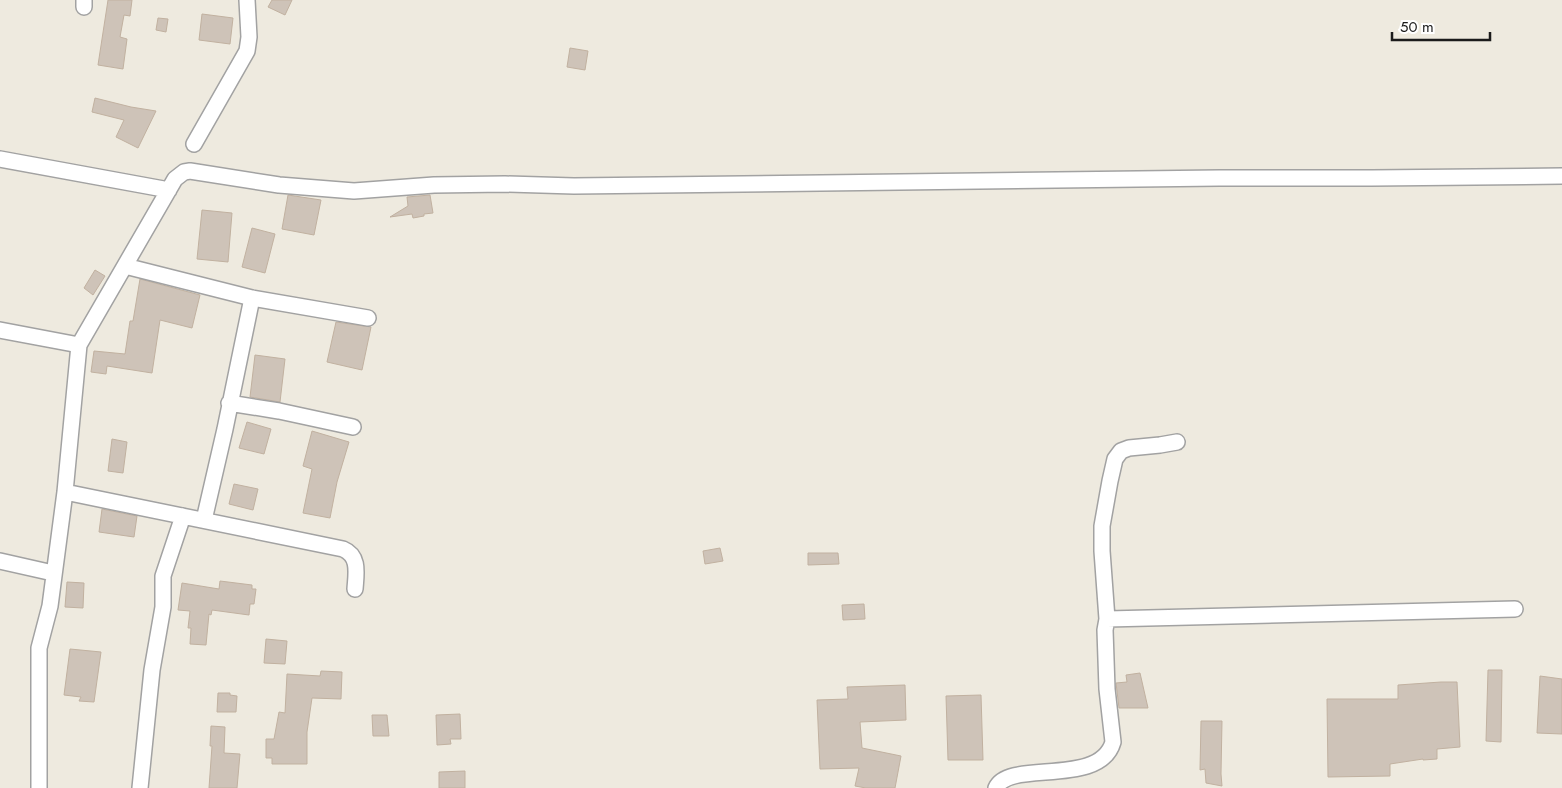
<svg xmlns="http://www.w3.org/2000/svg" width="1562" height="788" font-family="Jost,sans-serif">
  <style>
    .building { fill: #cec3b8; stroke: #c1b1a0 }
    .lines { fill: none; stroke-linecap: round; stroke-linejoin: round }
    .minor-casing { stroke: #a2a2a2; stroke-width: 18 }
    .minor { stroke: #fff; stroke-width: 15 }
  </style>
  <rect width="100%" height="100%" fill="#eeeadf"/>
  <path class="building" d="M108 0H132L130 16 124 15 120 37 127 39 123 69 98 65Z
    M272 0H292L285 15 268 7Z
    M202 14 233 18 230 44 199 40Z
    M158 18 168 19 166 32 156 30Z
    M570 48 588 51 585 70 567 67Z
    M95 98 131 107 156 111 138 148 116 137 124 120 92 112Z
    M288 195 321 200 314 235 282 229Z
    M430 195 433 213 424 214V216L413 218 412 214 390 217 408 206 407 197Z
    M202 210 232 213 228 262 197 259Z
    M252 228 275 234 265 273 242 267Z
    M95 270 105 276 93 295 84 288Z
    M140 279 200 295 192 328 160 320 152 373 107 366 106 374 91 372 94 351 125 354 130 321H133Z
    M336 322 371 327 362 370 327 362Z
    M255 355 285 359 280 402 250 397Z
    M247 422 271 429 264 454 239 448Z
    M312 431 349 442 337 482 330 518 303 513 312 469 303 466Z
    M112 439 127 442 123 473 108 471Z
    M234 484 258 489 253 510 229 504Z
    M102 509 137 516 134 537 99 532Z
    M720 548 723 561 705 564 703 551Z
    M808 553H838L839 564 808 565Z
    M220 581 252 585V589H256L254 604H250L249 615 212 610 211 615 209 614 206 645 190 644 191 628H188L190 611 178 610 182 583 219 589Z
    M67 582 84 583 83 608 65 607Z
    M864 604 865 619 843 620 842 605Z
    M266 639 287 641 285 664 264 663Z
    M70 649 101 652 94 702 79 701 81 697 64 695Z
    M1488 670H1502L1501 742 1486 741Z
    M321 671 342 672 341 699 312 698 307 732V764H272V758H266V739H274L279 712 285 713 287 674 320 676Z
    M1140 673 1148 708H1119L1116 683 1127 682 1126 675Z
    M1540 676 1562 679V734L1537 733Z
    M1441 682H1457L1460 747 1437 749V759L1423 760V759L1390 764V776L1328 777 1327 699H1398V685Z
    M905 685 906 720 860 722 862 748 901 756 895 788H866L855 786 859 768 820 769 817 700 848 699 847 687Z
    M218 693H230V695L237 696 236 712H217Z
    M981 695 983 760H948L946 696Z
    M460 714 461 739H450L451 744 437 745 436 715Z
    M372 715H387L389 736H373Z
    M1201 721H1222L1221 774 1222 786 1206 783 1205 769 1200 770Z
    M211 726 225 727 224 753 240 754 237 788H209L212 746H210Z
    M465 771V788H439V772Z"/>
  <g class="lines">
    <g class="minor-casing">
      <path id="minor" d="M84 7V0
        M194 144 247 51 249 37 247 0
        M0 159 169 190
        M125 266 252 298 368 318
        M0 330 79 345
        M229 403 279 411 353 427
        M65 492 343 549C360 556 356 574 355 589
        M204 520 225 429 252 298
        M0 561 53 573
        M1107 619 1515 609
        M39 788V648L50 606 65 492 79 345 175 179 184 172 190 171 279 185 354 191 434 185 505 184 574 186 1219 178H1372L1562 176
        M140 788 152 670 163 607V576L183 516
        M996 788C1009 759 1100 788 1113 742L1107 689 1105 630 1107 619 1102 551V526L1110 481 1115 459 1121 451 1129 448 1160 445 1177 442"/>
    </g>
    <use href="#minor" class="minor"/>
  </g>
  <path d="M1392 32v8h98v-8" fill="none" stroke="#1b1b1b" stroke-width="2.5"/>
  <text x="1400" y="32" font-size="15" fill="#1b1b1b" stroke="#ffffff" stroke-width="4" paint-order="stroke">50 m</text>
</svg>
